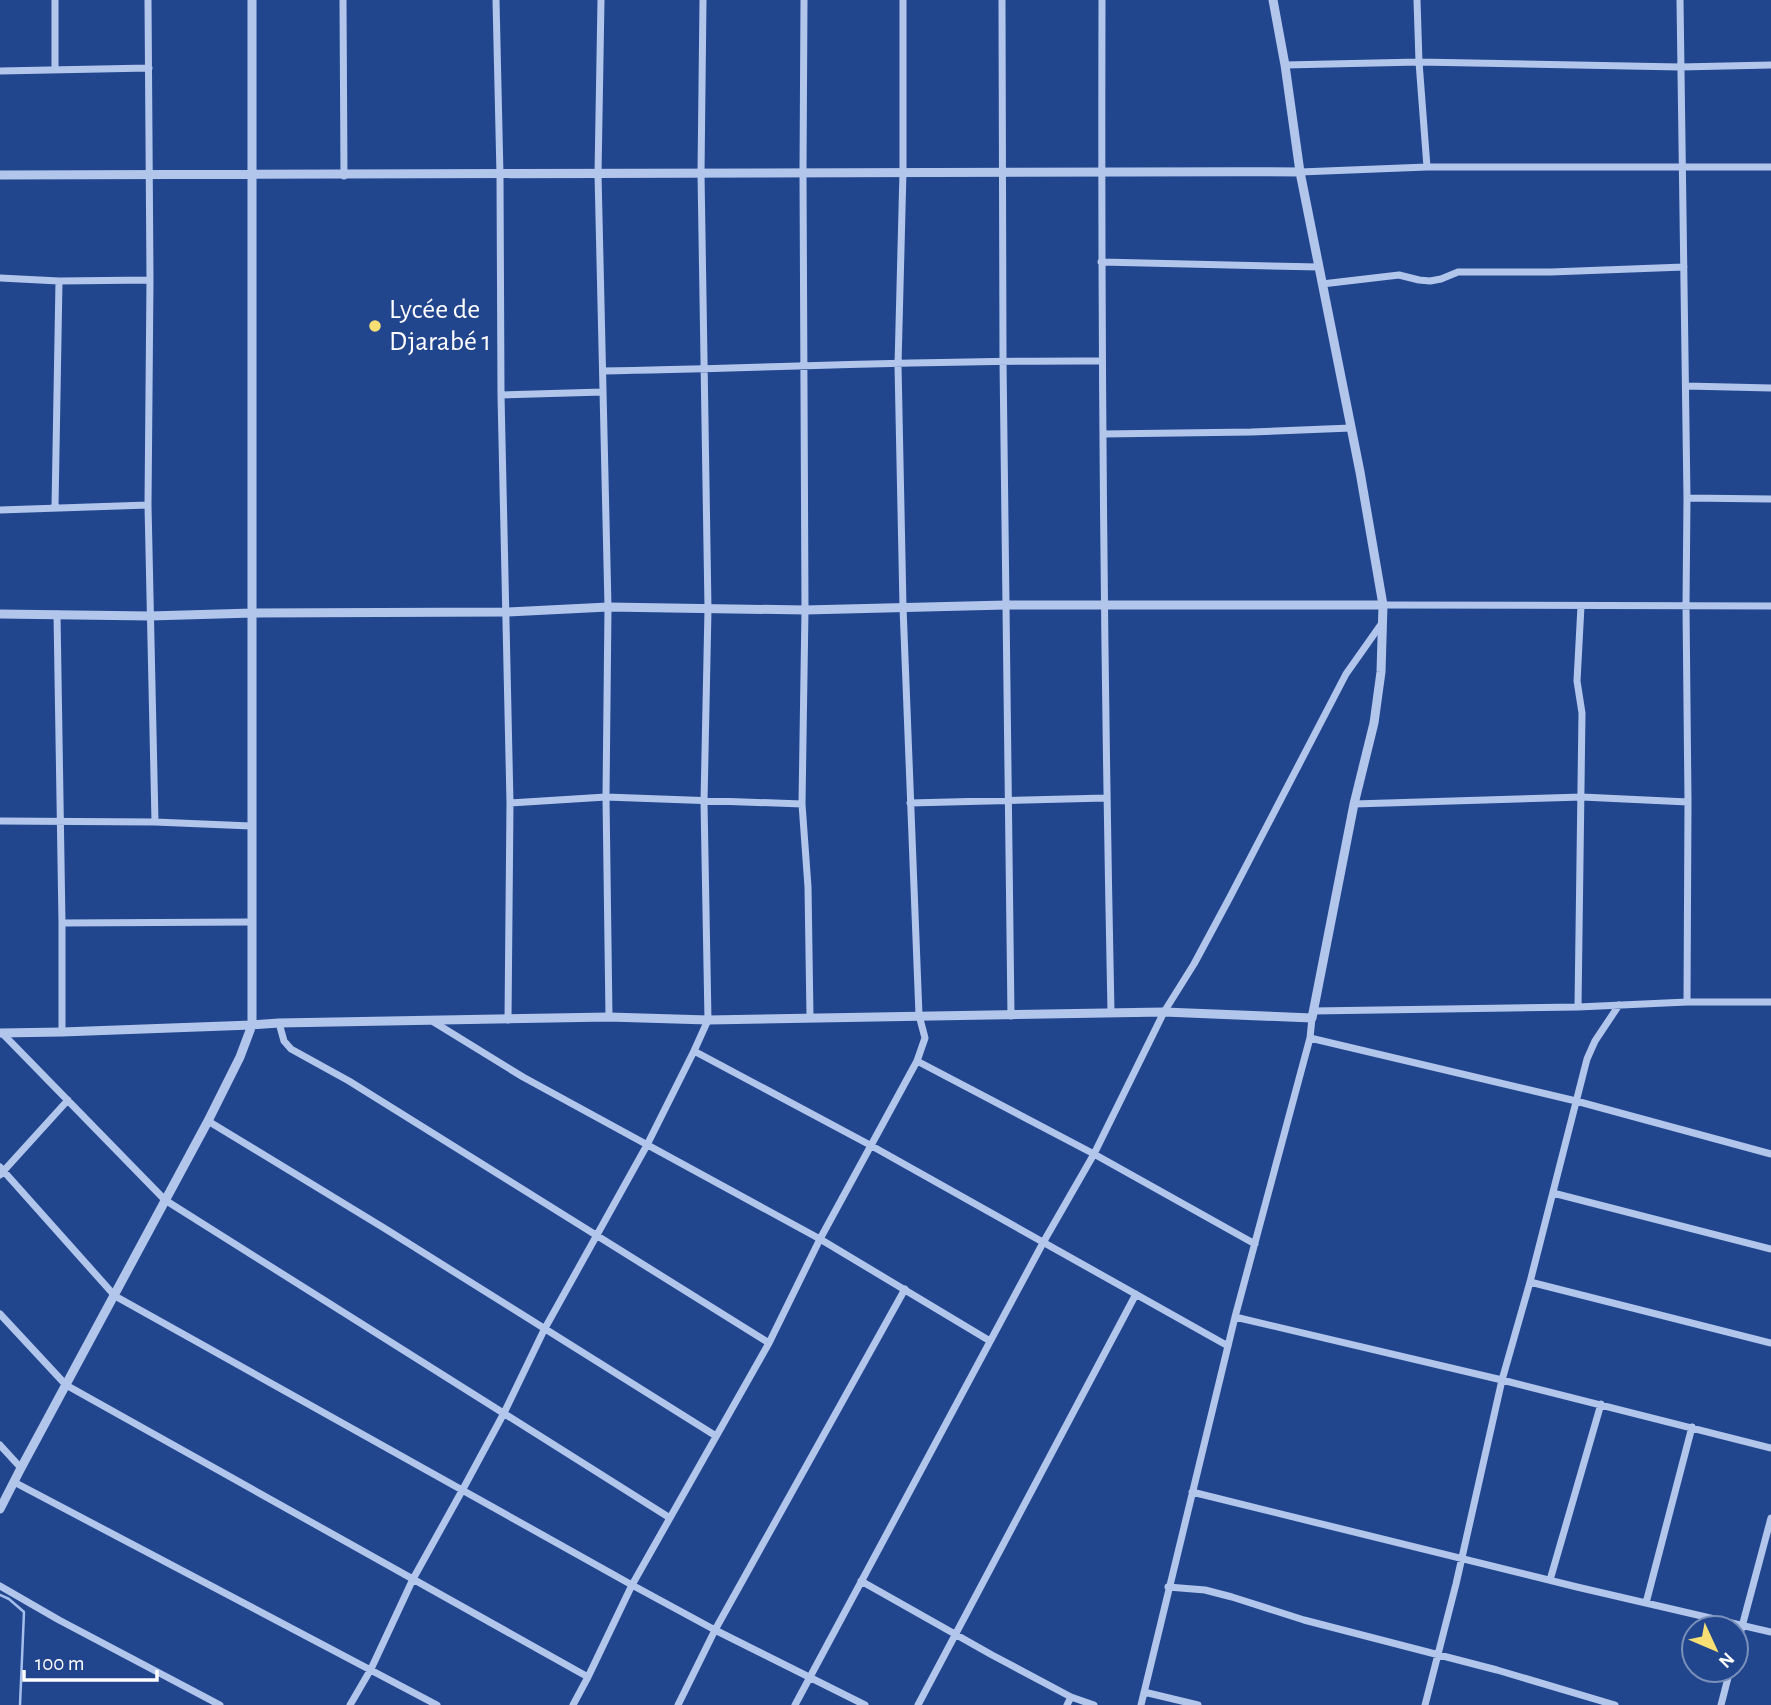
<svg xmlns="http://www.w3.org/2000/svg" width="1771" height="1705" font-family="'Alegreya Sans',sans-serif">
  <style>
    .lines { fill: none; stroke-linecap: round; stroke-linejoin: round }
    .stream { stroke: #a5bfed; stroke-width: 2.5 }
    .minor { stroke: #b2c6ec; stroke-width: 7 }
    .tertiary { stroke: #b2c6ec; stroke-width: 9 }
    .poi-dot { fill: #f7df74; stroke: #22468e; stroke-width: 2.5 }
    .labels { text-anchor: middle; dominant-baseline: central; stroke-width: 5; stroke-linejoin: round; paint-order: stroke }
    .poi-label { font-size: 28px; fill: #fff; stroke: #22468e; text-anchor: start }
  </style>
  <rect width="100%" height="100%" fill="#22468e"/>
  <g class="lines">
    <path class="stream" d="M0 1595 9 1599 24 1612 20 1705"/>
    <path class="minor" d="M148 0 150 280 148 505 155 822
      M343 0 344 176
      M496 0 500 175 501 395 510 803 508 1020
      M601 0 598 174 608 607 606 797 609 1017
      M804 0 803 172 805 610 802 804 808 887 810 1017
      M1002 0 1003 360 1011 1016
      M1102 0C1101 338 1104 675 1111 1012
      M1417 0 1419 62 1427 167
      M1680 0 1687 498 1686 606 1688 802 1687 1002
      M1285 65 1419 62 1680 67 1771 65
      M55 69V0
      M0 71 149 68
      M1300 172 1427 167H1771
      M1101 262 1319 267
      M0 278 59 281 150 280
      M1322 284 1399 275 1419 280 1430 281 1441 279 1458 272H1551L1684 267
      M603 371C769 368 936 360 1102 361
      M1686 386 1771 388
      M501 395 603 392
      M1103 434 1251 432 1351 428
      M1687 498 1771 499
      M55 507 59 281
      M0 510 148 505
      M1383 605 1771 606
      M57 614 62 923V1032
      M510 803 606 797 802 804
      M910 803 1106 798
      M1354 804 1582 797 1688 802
      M0 821 155 822 251 826
      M62 923 252 922
      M1578 1007 1582 713 1577 681 1581 606
      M1313 1011 1578 1007 1687 1002H1771
      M432 1021 523 1077 820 1239 990 1341
      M279 1023 284 1041 291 1049 349 1081 769 1343
      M2 1033 165 1200 670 1518
      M1310 1038 1576 1101 1771 1154
      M694 1051 870 1145 1228 1346
      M917 1061 1094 1154 1255 1244
      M208 1121 384 1228 716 1436
      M0 1167 115 1296 632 1585 715 1630 865 1705
      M0 1175 68 1100
      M1553 1193 1771 1249
      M1530 1282 1771 1343
      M0 1314 66 1385 588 1677
      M1235 1317 1502 1380 1771 1448
      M0 1445 21 1468
      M14 1482 437 1705
      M1192 1492 1577 1587 1771 1632
      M1550 1580 1601 1404
      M861 1581 992 1655 1071 1697
      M0 1586 59 1620 220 1705
      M1168 1587 1205 1590 1232 1597 1304 1620 1497 1670 1615 1705
      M1646 1603 1692 1427
      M1736 1649 1771 1518
      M1144 1692 1198 1705
      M350 1705 371 1669 413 1579 463 1489 504 1413 544 1330 647 1145 694 1051 708 1020 704 802 708 609 701 173 703 0
      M573 1705 588 1677 632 1585 769 1343 820 1239 917 1061 925 1038 919 1015 903 607 898 365 903 171V0
      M678 1705 715 1630 905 1289
      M795 1705 1044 1241 1094 1154 1164 1012 1194 964 1230 897 1346 674 1382 623
      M918 1705 1136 1294
      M1067 1705 1071 1697 1094 1705
      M1141 1705 1235 1317 1310 1038 1312 1018
      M1425 1705 1456 1584 1502 1380 1530 1282 1587 1059 1595 1041 1619 1005
      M1721 1705 1730 1670"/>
    <path class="tertiary" d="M0 175C434 178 867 169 1300 172
      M0 614 150 616 253 613 507 612 608 607 805 610 1006 605H1383
      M0 1033 62 1032 252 1025 279 1023 609 1017 708 1020 1164 1012 1312 1018 1354 804 1374 723 1381 672 1383 605 1360 472 1300 172 1285 65 1273 0
      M0 1509 21 1468 208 1121 240 1057 252 1025V0"/>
  </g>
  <circle class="poi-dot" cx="375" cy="326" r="7"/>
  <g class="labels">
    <g class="poi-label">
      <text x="389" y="310">Lycée de<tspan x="389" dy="32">Djarabé 1</tspan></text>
    </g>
  </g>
  <g transform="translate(1715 1649) rotate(134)"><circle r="33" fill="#22468e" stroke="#7a90bb" stroke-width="2"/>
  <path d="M0-5L12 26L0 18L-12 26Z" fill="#f7df74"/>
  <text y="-10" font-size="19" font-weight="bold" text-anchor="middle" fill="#ffffff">N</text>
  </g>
  <path d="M24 1670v10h133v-10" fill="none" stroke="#ffffff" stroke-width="3.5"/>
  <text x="35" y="1670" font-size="21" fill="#ffffff" stroke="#22468e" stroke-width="5" paint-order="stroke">100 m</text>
</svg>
